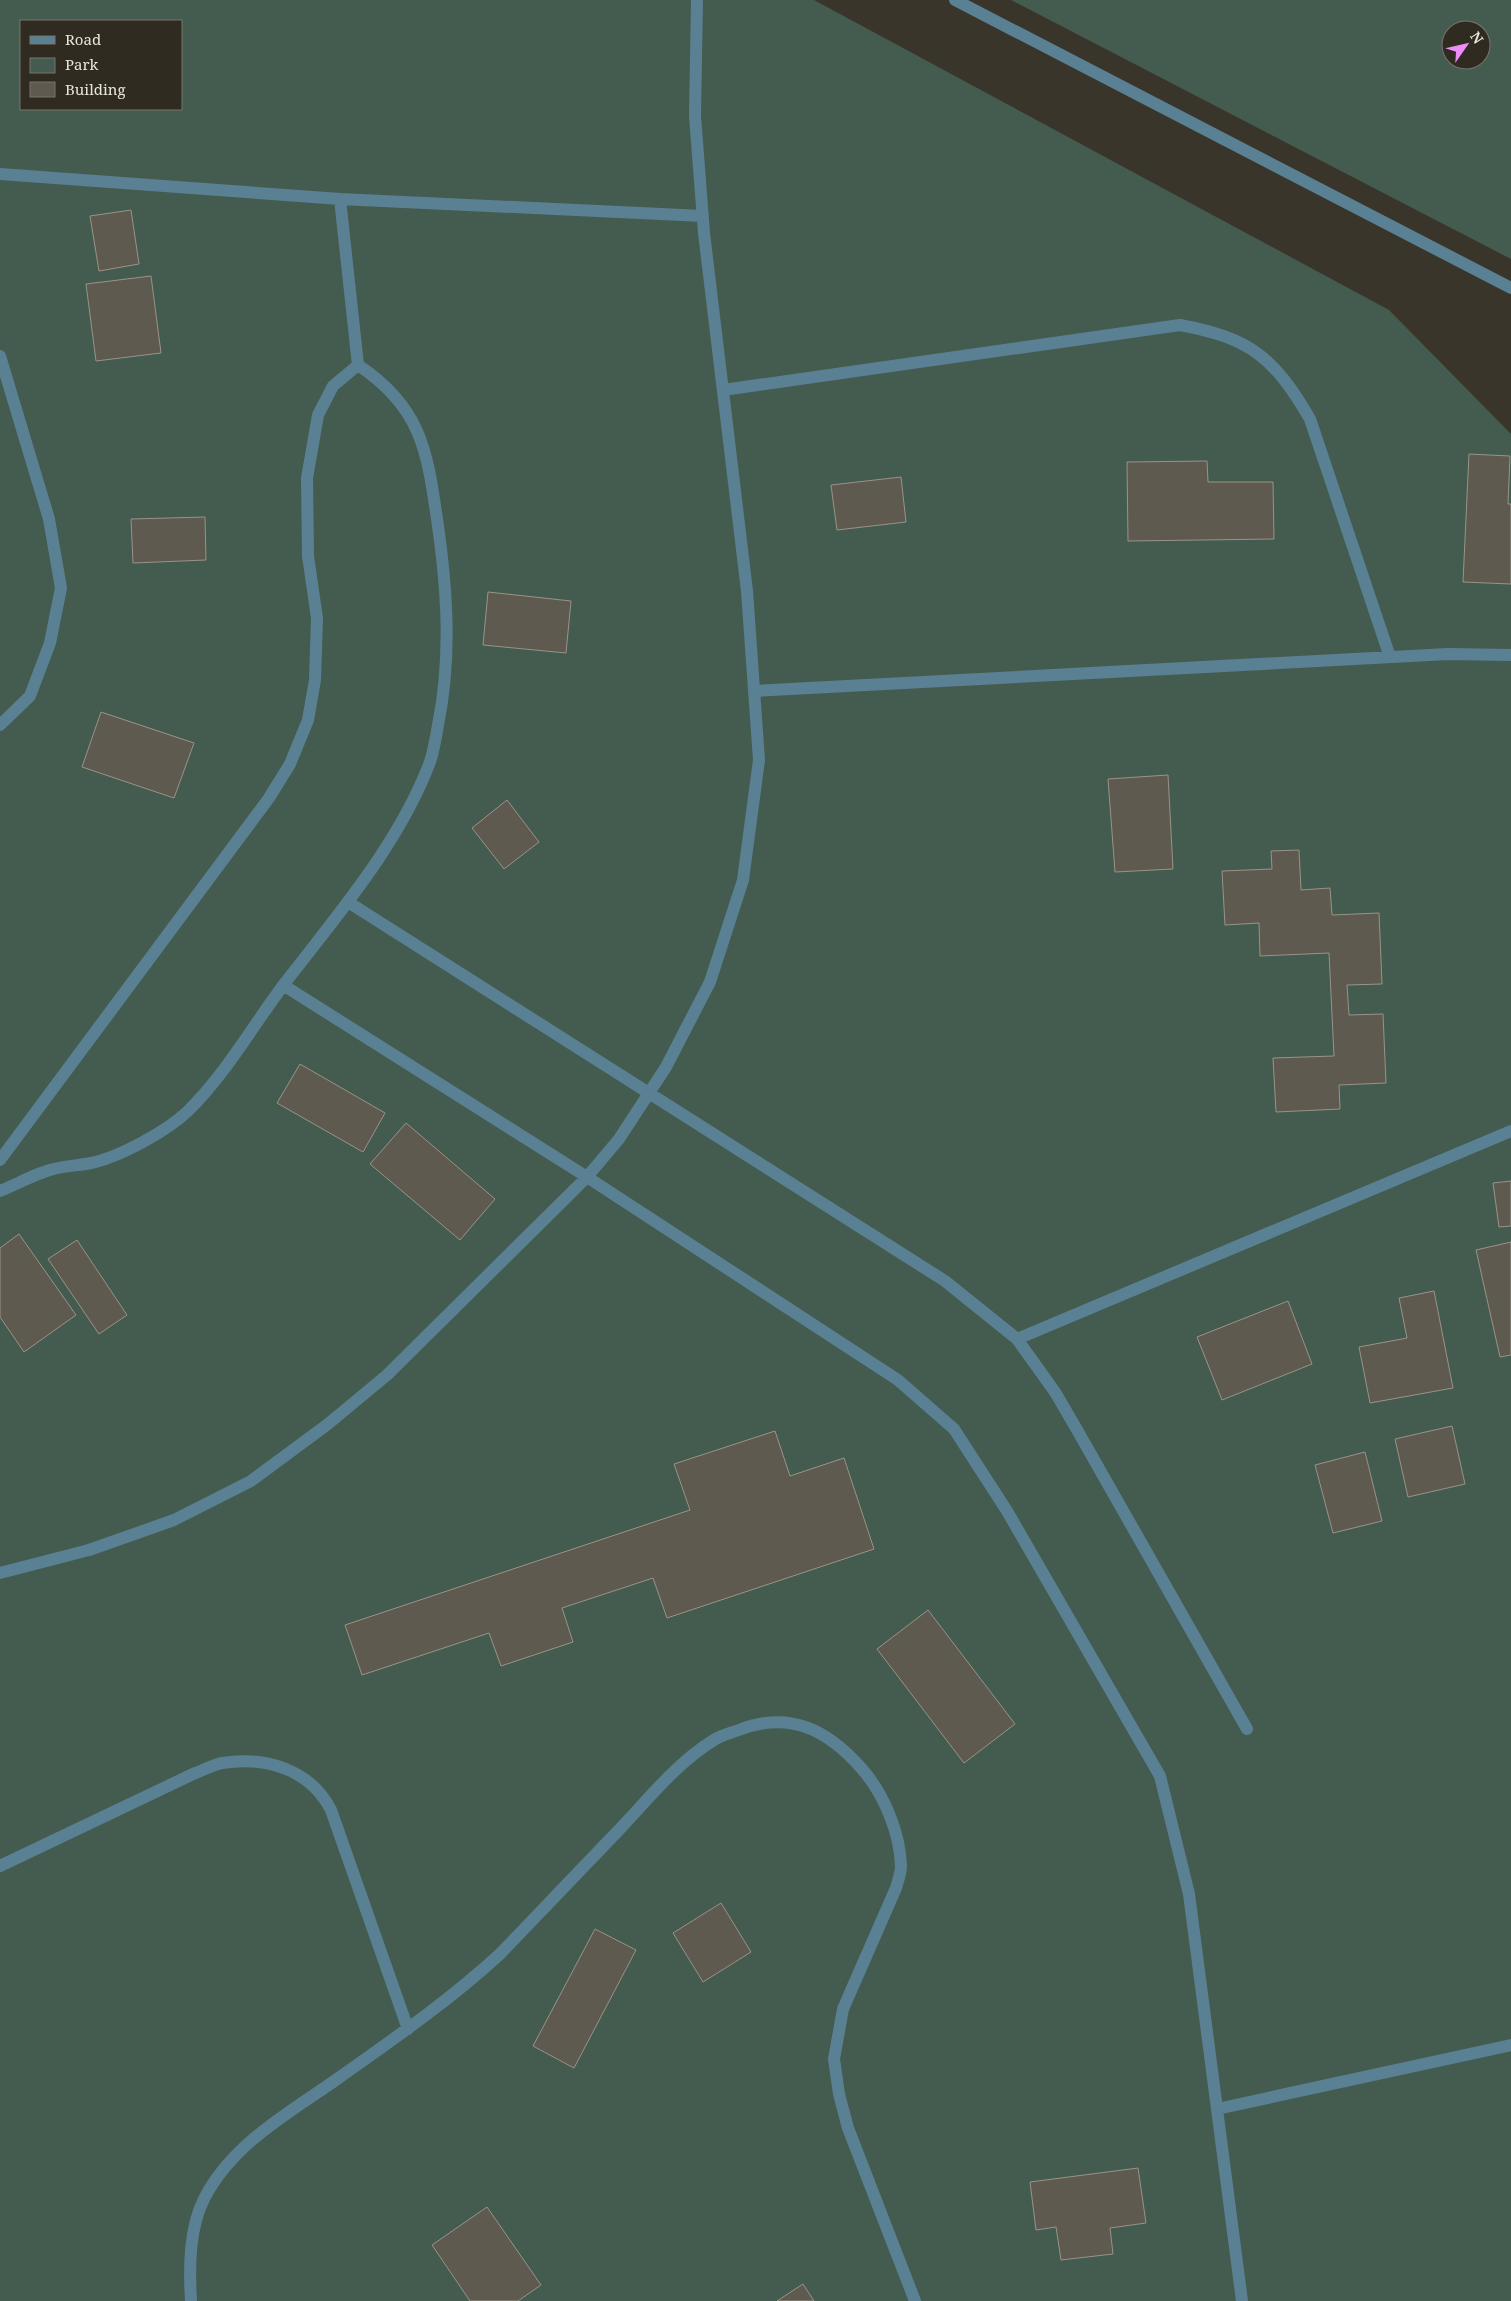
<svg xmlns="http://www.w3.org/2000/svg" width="1511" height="2301" font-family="'Noto Serif',serif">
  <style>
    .green { fill: #445c50; fill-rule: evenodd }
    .building { fill: #5f5a4f; stroke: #999388 }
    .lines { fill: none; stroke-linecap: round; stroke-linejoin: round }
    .minor { stroke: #5a8193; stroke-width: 12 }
  </style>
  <rect width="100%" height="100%" fill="#3a352b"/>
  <path class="green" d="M0 0H814L1389 310 1511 434V2301H0ZM21 21H181V109H21Z
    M1011 0H1511V259ZM1451 30H1481V60H1451Z"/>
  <path class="building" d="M131 210 139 264 99 271 90 216Z
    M151 276 161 353 96 361 86 284Z
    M1469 454 1510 456 1508 504H1511V584L1463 582Z
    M1207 461 1208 482H1273L1274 539 1128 541 1127 462Z
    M901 477 906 522 837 530 831 485Z
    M205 517 206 560 133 563 131 519Z
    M488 592 571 601 566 653 483 645Z
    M101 712 194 743 174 798 82 767Z
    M1168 775 1173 869 1115 872 1108 779Z
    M507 800 539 842 504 869 472 828Z
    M1299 850 1301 890 1330 888 1332 915 1379 913 1382 984 1347 985 1349 1015 1383 1014 1386 1083 1339 1085 1340 1109 1276 1112 1273 1058 1334 1056 1329 953 1260 956 1259 923 1225 925 1222 871 1272 869 1271 851Z
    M300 1064 385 1113 363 1152 277 1103Z
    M406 1123 495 1199 460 1240 370 1164Z
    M1511 1181V1226L1499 1227 1493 1183Z
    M19 1234 76 1315 24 1352 0 1317V1248Z
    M77 1240 127 1315 99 1334 48 1259Z
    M1511 1242V1355L1500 1357 1476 1250Z
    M1434 1291 1453 1388 1370 1403 1359 1347 1407 1338 1399 1298Z
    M1288 1301 1312 1364 1222 1400 1197 1337Z
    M1452 1426 1465 1484 1408 1497 1395 1439Z
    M775 1431 790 1476 844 1458 874 1549 667 1618 653 1578 562 1608 573 1642 501 1666 489 1633 362 1675 345 1625 690 1510 674 1464Z
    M1365 1452 1382 1521 1333 1533 1315 1465Z
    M928 1610 1015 1724 964 1763 877 1649Z
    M721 1903 751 1952 703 1982 673 1933Z
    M595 1929 636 1950 574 2068 533 2046Z
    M1138 2168 1146 2223 1110 2228 1113 2254 1061 2260 1056 2227 1036 2230 1030 2182Z
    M487 2207 541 2285 518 2301H470L432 2245Z
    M803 2284 814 2301H777Z"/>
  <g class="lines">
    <path class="minor" d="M955 0 1511 288
      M0 174 340 199 703 216
      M0 356 49 519 61 588 50 643 30 696 0 725
      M723 390 1180 325C1250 338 1274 357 1310 419L1390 657
      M754 691 1448 654 1511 655
      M348 902 945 1281 1017 1339 1055 1392 1076 1428 1247 1729
      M283 985 587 1177 898 1380 954 1429 1007 1511 1160 1776 1189 1894 1242 2301
      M0 1160 269 798 290 764 308 720 315 680 317 618 308 556 307 478 318 415 333 386 358 365
      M0 1191C15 1185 29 1177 44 1172 58 1166 76 1166 91 1163 120 1157 167 1131 188 1111 226 1074 253 1025 285 983 338 914 399 844 430 762 434 750 436 737 438 725 452 657 447 587 437 519 427 450 421 407 358 365L340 199
      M1017 1339 1511 1131
      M0 1573 89 1550 174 1520 251 1481 328 1424 387 1375 587 1177 619 1139 666 1067 710 982 743 880 759 760 747 591 704 233 695 116 697 0
      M0 1866 193 1774C202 1771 212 1765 222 1763 265 1756 310 1769 331 1810L408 2029
      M1217 2109 1511 2045
      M191 2301C189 2267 189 2227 205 2197 234 2142 291 2112 340 2077 395 2038 450 2000 500 1954 538 1914 577 1874 615 1834 646 1802 676 1763 714 1740 721 1735 731 1733 739 1730 790 1710 828 1730 862 1769 884 1794 900 1833 901 1866 901 1873 898 1881 896 1888L843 2009 834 2059 839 2094 848 2128 915 2301"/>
  </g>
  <rect x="20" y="20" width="162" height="90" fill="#302b21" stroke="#79756d"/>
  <rect x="30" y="36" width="25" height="8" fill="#5a8193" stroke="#79756d"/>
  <text x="65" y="45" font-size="15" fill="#e7e4de">Road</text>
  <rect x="30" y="58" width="25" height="15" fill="#445c50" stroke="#79756d"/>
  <text x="65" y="70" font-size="15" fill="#e7e4de">Park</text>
  <rect x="30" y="82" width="25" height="15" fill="#5f5a4f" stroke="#79756d"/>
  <text x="65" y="95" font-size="15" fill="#e7e4de">Building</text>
  <g transform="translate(1466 45) rotate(56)"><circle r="24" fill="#302b21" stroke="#79756d"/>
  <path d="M0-4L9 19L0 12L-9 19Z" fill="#ee8cf8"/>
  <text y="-8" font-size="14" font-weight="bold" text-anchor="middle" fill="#e7e4de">N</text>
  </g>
</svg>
